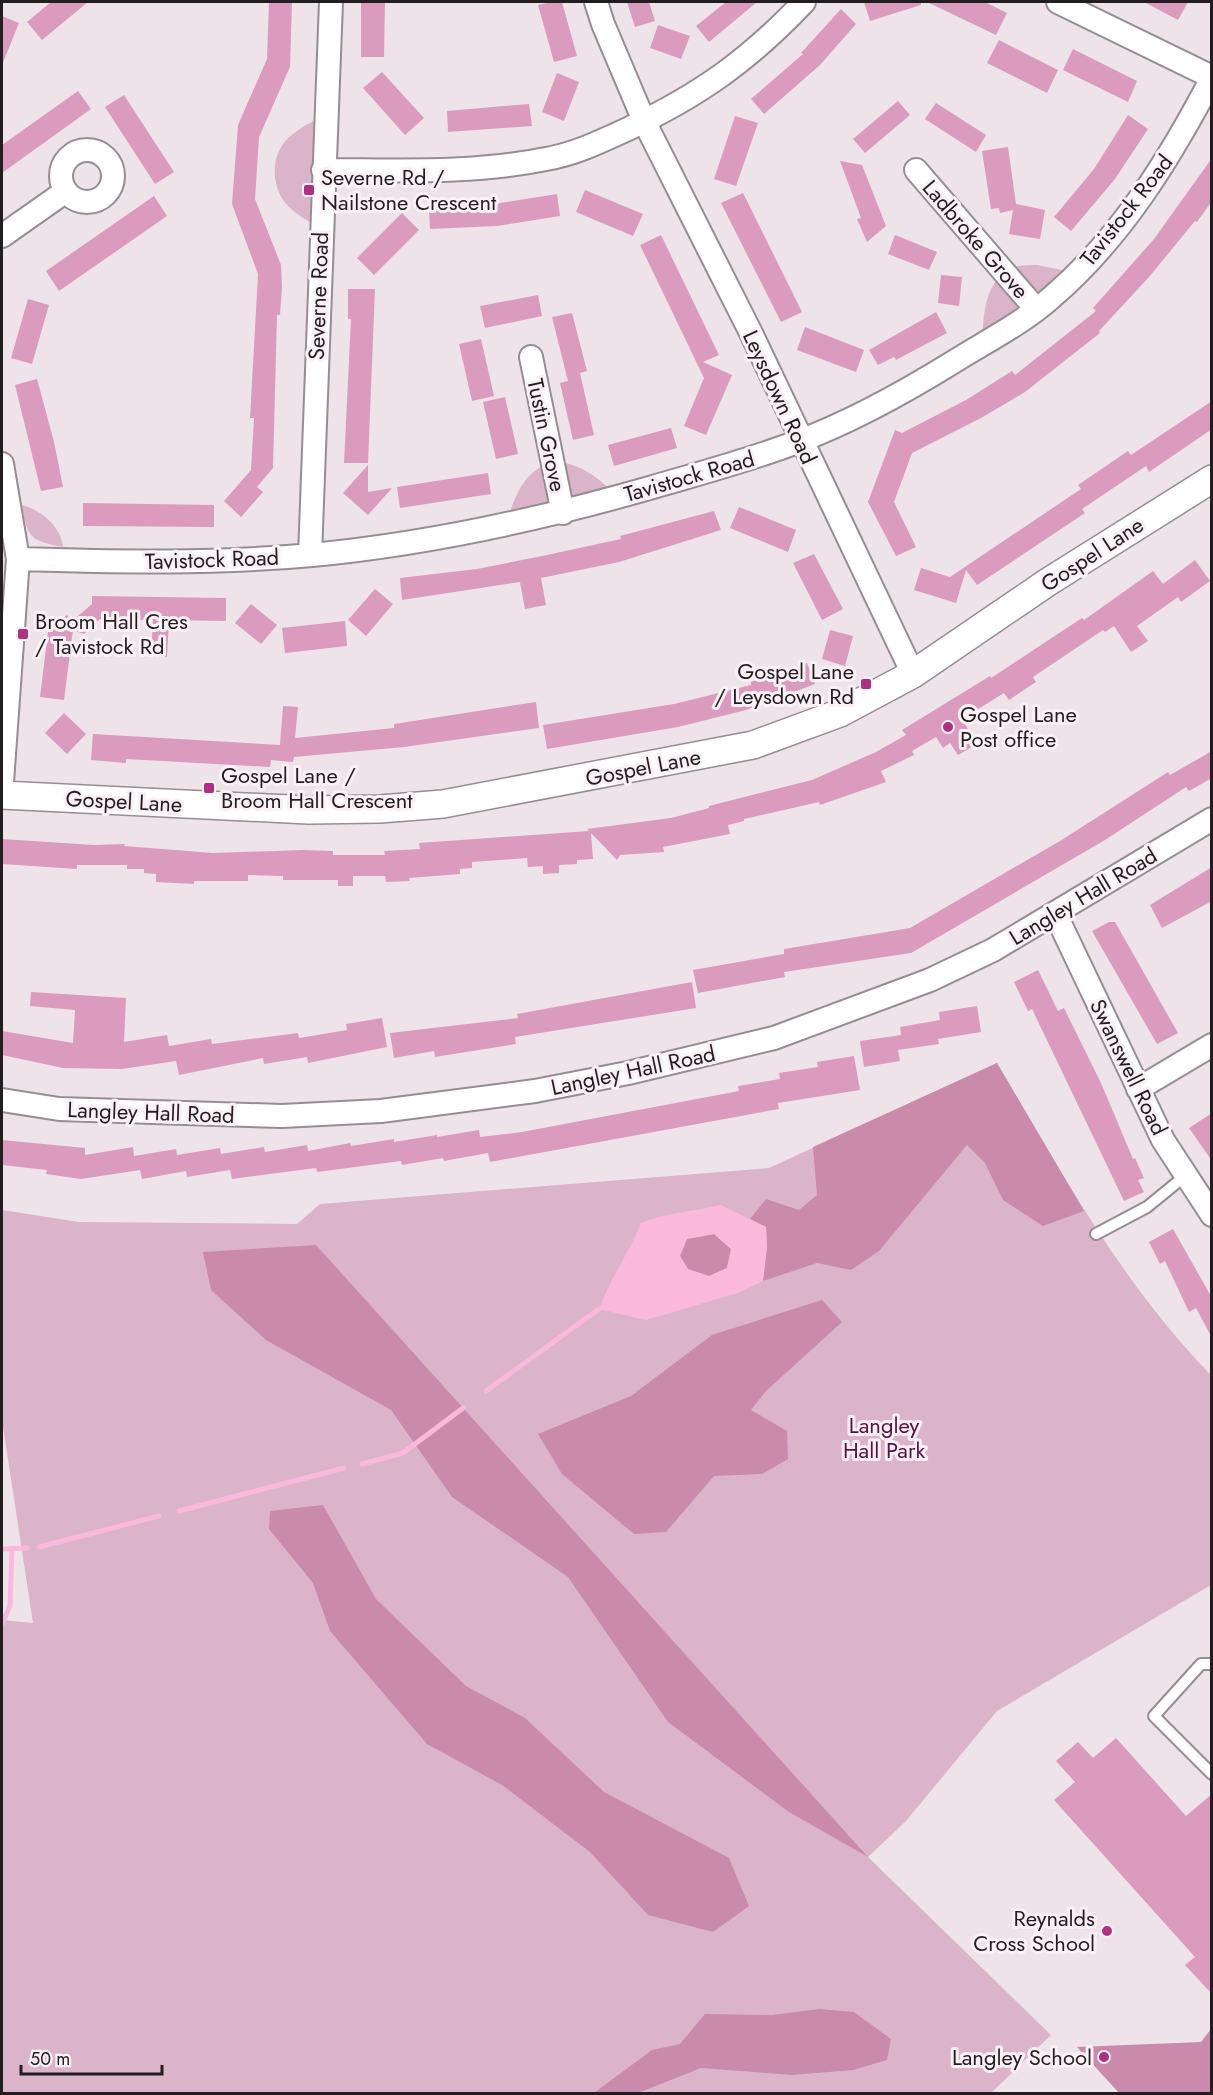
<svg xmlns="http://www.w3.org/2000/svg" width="1213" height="2095" font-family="Jost,sans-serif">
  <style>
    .green { fill: #dcb4c9 }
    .forest { fill: #c98aac }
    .water { fill: #fab8dc; fill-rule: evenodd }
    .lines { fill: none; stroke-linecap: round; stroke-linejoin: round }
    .stream { stroke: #fab8dc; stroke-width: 5 }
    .building { fill: #db9bbe }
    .service-casing { stroke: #968d92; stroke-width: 14 }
    .minor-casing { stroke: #968d92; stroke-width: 26 }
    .tertiary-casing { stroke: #968d92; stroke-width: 30 }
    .service { stroke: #fff; stroke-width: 10 }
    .minor { stroke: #fff; stroke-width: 22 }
    .tertiary { stroke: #fff; stroke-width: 27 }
    .poi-dot { fill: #ad3081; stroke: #fbf0f5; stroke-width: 2 }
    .labels { text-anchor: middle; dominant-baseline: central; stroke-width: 6; stroke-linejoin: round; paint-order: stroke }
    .poi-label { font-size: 22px; fill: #221e20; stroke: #fbf0f5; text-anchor: start }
    .street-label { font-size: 22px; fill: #221e20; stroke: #fbf0f5 }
    .park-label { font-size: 22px; fill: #590f40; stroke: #fbf0f5 }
  </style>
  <rect width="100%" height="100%" fill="#ede3e8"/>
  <path class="green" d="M325 115 321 229C308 221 289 211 281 197 270 176 273 148 293 134 302 126 315 121 325 115Z
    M1037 265 1077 273 983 344C982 317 985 274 1018 266 1024 265 1031 265 1037 265Z
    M552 461C581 463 599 478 618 497L505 524C518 493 520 475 552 461Z
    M22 505C41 510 61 526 63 547 31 541 27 538 22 505Z
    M997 1063C1061 1172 1122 1284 1211 1375V1585L997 1711 906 1821 868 1857 1051 2035 991 2093H2V1620L33 1623 2 1420V1210L79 1222 297 1224 320 1204 769 1168Z"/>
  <path class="forest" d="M997 1063 1084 1211 1043 1226 1003 1200 985 1163 967 1145 879 1251 851 1270 817 1263 763 1281 767 1247 766 1227 750 1219 766 1199 799 1210 817 1195 813 1147Z
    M714 1234 731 1249 727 1268 709 1276 688 1269 680 1256 687 1239Z
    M316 1245 868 1857 789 1812 668 1722 568 1577 452 1497 391 1410 266 1340 211 1290 203 1252Z
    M822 1300 842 1322 766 1391 751 1410 787 1431 788 1459 762 1474 714 1476 666 1532 634 1534 562 1474 538 1434 631 1396 712 1335Z
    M323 1505 376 1599 466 1686 525 1718 604 1792 729 1858 749 1906 713 1932 648 1915 590 1852 502 1785 427 1744 330 1631 313 1583 269 1529 270 1511Z
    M819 2009 854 2012 891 2039 887 2060 853 2070 792 2075 701 2068 638 2093H594L652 2050 680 2044 705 2014 772 2015Z
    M1211 2029V2093H1119L1077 2047 1201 2042Z"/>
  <path class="water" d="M721 1205 766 1227 767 1247 763 1281 738 1293 646 1320 599 1309C610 1279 629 1253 641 1223 669 1212 692 1212 721 1205ZM714 1234 731 1249 727 1268 709 1276 688 1269 680 1256 687 1239Z"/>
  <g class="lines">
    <path class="stream" d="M486 1391 599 1309
      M362 1464 403 1453 463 1408
      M179 1511 344 1468
      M39 1547 159 1516
      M2 1549 27 1548
      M2 1624 10 1606 12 1549"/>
  </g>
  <path class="building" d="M51 2H88L42 40 27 22Z
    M269 2H292L290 67 259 137 255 199 281 265 282 287 280 315H277L273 468 257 487 263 492 241 517 224 501 251 470 254 418H250L258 274 232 204 238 125 267 59Z
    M361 2H385L384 57H361Z
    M552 2H562L577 56 554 62 538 5Z
    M627 2H649L655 21 635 27Z
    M726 2H757L709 42 696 26Z
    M864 2H921V5L870 21Z
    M927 2H985L1007 13 996 35Z
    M1144 2H1188L1178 20Z
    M841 9 856 24 820 65 764 114 751 99 803 54 801 53Z
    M2 16 19 23 2 65Z
    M658 25 690 36 681 59 650 48Z
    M999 40 1058 70 1047 93 987 63Z
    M1073 49 1137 81 1128 102 1063 70Z
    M382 72 424 118 405 135 363 88Z
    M557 73 579 82 564 121 542 112Z
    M78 91 91 109 2 173V145Z
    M124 95 174 172 155 184 105 107Z
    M898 101 910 115 865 153 853 139Z
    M936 103 986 135 976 152 925 119Z
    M529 104 532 126 448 132 447 111Z
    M1128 115 1148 129 1115 179 1071 231 1054 217 1094 169Z
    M735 116 758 123 736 186 714 179Z
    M1008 147 1016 204 1045 210 1040 239 1009 234 1013 210 1000 213 999 208 991 209 982 151Z
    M1212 158V201L1197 222 1195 221 1149 277 1099 331 1100 333 1025 392 981 418 912 453 894 502 916 547 896 556 868 502 895 430 902 433 966 400 1012 371 1015 375 1096 311 1093 308 1154 239Z
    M840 161 862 165 886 226 867 242 857 219 861 218Z
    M585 190 643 214 633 236 576 212Z
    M743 193 802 312 781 322 721 203Z
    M557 194 560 216 497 226 430 229 429 207 494 204Z
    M154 196 167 216 59 291 46 271Z
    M402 213 419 230 374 275 357 258Z
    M661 235 719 355 703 362 732 375 706 435 684 426 704 378 640 245Z
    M895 235 937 252 929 270 888 254Z
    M941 275 962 277 959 306 938 303Z
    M348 289H375L368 463H344L351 319H348Z
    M538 295 542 316 485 328 480 306Z
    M28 299 49 305 32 364 11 358Z
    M936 312 947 333 896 360 894 357 878 365 869 350Z
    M572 313 587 371 580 373 594 435 573 440 560 383 568 381 552 317Z
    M805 327 864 350 856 372 797 350Z
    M481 339 494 396 472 401 459 344Z
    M37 379 54 442 63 487 41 491 15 385Z
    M505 397 518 454 496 459 483 402Z
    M1212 401V429L1149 472 1146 466 1082 509 1085 513 977 585 966 570 956 603 914 590 921 568 950 577 1081 489 1078 485 1128 451 1131 455Z
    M671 428 677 448 614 466 608 445Z
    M368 465V492L392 488 368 515 343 493Z
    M488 473 491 494 400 508 397 487Z
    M83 503 214 505V527L83 526Z
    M739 507 796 530 788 552 730 528Z
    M714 511 721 530 619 562 541 578 546 605 525 609 520 582 402 600 400 578 477 569 547 555 621 539 620 536Z
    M814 554 843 609 822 620 793 563Z
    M1195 560 1210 581 1181 602 1178 597 1137 626 1148 641 1131 652 1114 626 1105 632 1103 630 1033 677 1036 682 1009 700 1004 693 962 719 977 744 958 755 950 743 943 748 936 737 912 751 914 755 881 771 886 782 820 805 819 802 744 819V821L728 825 730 834 663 847 664 852 620 855 617 860 591 833 593 859 577 860V864L559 865V873L543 874V866L528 867 527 858 472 862V868L460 869V874L409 878 410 881 386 882 385 876H353V886H338V880H283V876L248 875V881H194V884L156 882V874L144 873V869H127V865H77V869L2 864V839L94 845 125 844 124 846 213 853 303 850 333 851V855H385L384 851 420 849 419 843 589 831 587 829 671 818 709 808V806L812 780 876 752 906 735 902 730 990 676 991 678 1082 618 1084 620 1153 571 1163 584Z
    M375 589 393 604 366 636 348 620Z
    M92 596 226 598V621L169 620 167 657 151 656 153 620 100 619 84 634 73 630 64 700 40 697 48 632 67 615 72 621 92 604Z
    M251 604 277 625 261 644 235 623Z
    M345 621 347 646 285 653 282 628Z
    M830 630 853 636 845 666 822 659Z
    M807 663 815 684 746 710 678 727 547 749 543 725 674 704 751 685V682Z
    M536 702 539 728 404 747 294 757 293 762 271 760 270 767 126 759V763L91 760 93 734 280 745 283 706 298 707 295 738 394 728V724Z
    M64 713 86 734 67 754 45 733Z
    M1212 751V778L1189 791 1186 787 1105 840 911 953 784 972 785 977 698 993 693 970 784 954V949L910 928 1060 841 1168 772 1170 775Z
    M1212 867V901L1162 928 1150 905Z
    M1109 922H1115L1178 1033 1157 1044 1092 931Z
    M1038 970 1058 1011 1064 1008 1101 1083 1133 1159 1135 1158 1144 1178 1138 1180 1144 1192 1124 1201 1032 1009 1028 1011 1014 982Z
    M692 982 696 1008 515 1037 516 1044 435 1057 434 1051 394 1058 390 1033 518 1018 517 1014Z
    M31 992 126 998 124 1042 167 1035 169 1046 211 1039 212 1044 298 1033 299 1038 347 1030 346 1024 382 1018 387 1047 308 1063 307 1057 264 1064 263 1058 179 1075 176 1061 122 1069 63 1068 2 1055V1031L73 1043 75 1010 30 1006Z
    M977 1006 981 1032 938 1039 939 1044 898 1050 900 1061 864 1067 860 1041 901 1035 900 1027 940 1020 939 1012Z
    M854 1056 860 1090 778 1103 779 1109 490 1162 488 1153 444 1161 443 1158 402 1165 401 1161 317 1172 316 1168 232 1179 230 1170 187 1177 186 1171 142 1179 140 1170 81 1179 46 1174 47 1170 2 1165V1140L85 1148V1155L133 1147 134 1156 176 1149 177 1155 220 1148 221 1154 264 1147 265 1152 307 1145 308 1151 350 1143 351 1146 394 1139V1142L437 1135V1137L479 1130 480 1137 522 1132 739 1091 738 1086 780 1079 779 1073 818 1067 817 1062Z
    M1212 1113V1161L1189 1128Z
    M1173 1229 1212 1298V1338L1196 1308 1189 1312 1165 1261 1160 1264 1149 1242Z
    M1116 1738 1186 1816 1212 1794V1994L1185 1965 1195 1957 1054 1800 1075 1782 1056 1761 1078 1742 1093 1758Z"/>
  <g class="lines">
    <g class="service-casing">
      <path id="service" d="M1096 1234 1147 1207 1185 1176
        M1212 1664H1201L1154 1716 1212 1774"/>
    </g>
    <g class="minor-casing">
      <path id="minor" d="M596 2 603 24 644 121 752 335 913 674
        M1058 2 1212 77
        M61 176a26 26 0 1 1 52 0a26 26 0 1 1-52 0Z
        M323 170C397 170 473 174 546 159 575 154 602 141 628 129 701 94 748 61 804 2
        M916 170 1036 309
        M2 236 66 191
        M531 357 563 513
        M2 464 18 559 2 782
        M310 555 331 2
        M18 559C116 562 214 564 312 555 428 544 542 519 653 487 701 473 750 460 797 442 851 422 905 392 955 361 987 341 1023 323 1052 297 1121 238 1170 158 1212 78
        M1055 913 1163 1140 1212 1215
        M1138 1089 1212 1045
        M2 1100 59 1109 282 1116 381 1111 535 1091 628 1073 774 1038 930 980 993 950 1212 819"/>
    </g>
    <g class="tertiary-casing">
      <path id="tertiary" d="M2 795 308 810 380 809 443 804 753 745 840 713 913 674 1048 582 1212 479"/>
    </g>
    <use href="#service" class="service"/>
    <use href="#minor" class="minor"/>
    <use href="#tertiary" class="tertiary"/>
  </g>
  <g class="poi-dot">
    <rect x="303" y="184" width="12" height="12" rx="3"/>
    <rect x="17" y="628" width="12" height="12" rx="3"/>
    <rect x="860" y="678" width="12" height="12" rx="3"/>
    <circle cx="948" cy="727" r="6"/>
    <rect x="203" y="782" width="12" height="12" rx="3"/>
    <circle cx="1107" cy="1931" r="6"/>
    <circle cx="1104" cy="2057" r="6"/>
  </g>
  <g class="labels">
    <g class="poi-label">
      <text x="321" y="177">Severne Rd /<tspan x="321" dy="25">Nailstone Crescent</tspan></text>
      <text x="35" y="621">Broom Hall Cres<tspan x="35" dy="25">/ Tavistock Rd</tspan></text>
      <text x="854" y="671" text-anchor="end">Gospel Lane<tspan x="854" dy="25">/ Leysdown Rd</tspan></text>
      <text x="960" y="714">Gospel Lane<tspan x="960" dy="25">Post office</tspan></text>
      <text x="221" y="775">Gospel Lane /<tspan x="221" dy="25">Broom Hall Crescent</tspan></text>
      <text x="1095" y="1918" text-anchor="end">Reynalds<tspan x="1095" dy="25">Cross School</tspan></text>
      <text x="1092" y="2057" text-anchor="end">Langley School</text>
    </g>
    <g class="street-label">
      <text transform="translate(1126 210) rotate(-52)">Tavistock Road</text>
      <text transform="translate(976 239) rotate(49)">Ladbroke Grove</text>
      <text transform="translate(318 296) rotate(-88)">Severne Road</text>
      <text transform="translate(780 397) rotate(65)">Leysdown Road</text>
      <text transform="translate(547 435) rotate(78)">Tustin Grove</text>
      <text transform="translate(689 476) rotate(-16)">Tavistock Road</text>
      <text transform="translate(1092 554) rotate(-33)">Gospel Lane</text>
      <text transform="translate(212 559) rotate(-2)">Tavistock Road</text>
      <text transform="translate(643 767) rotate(-11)">Gospel Lane</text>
      <text transform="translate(124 801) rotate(3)">Gospel Lane</text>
      <text transform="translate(1083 896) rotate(-31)">Langley Hall Road</text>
      <text transform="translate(1129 1067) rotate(64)">Swanswell Road</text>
      <text transform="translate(633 1070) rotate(-12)">Langley Hall Road</text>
      <text transform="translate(151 1112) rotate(2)">Langley Hall Road</text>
    </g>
    <g class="park-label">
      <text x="884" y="1425">Langley<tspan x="884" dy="25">Hall Park</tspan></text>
    </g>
  </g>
  <rect width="1213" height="2095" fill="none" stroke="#221e20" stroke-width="6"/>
  <path d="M21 2065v9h141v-9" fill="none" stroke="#221e20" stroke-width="3"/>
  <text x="30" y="2065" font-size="18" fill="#221e20" stroke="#fbf0f5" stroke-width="4.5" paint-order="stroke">50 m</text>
</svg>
